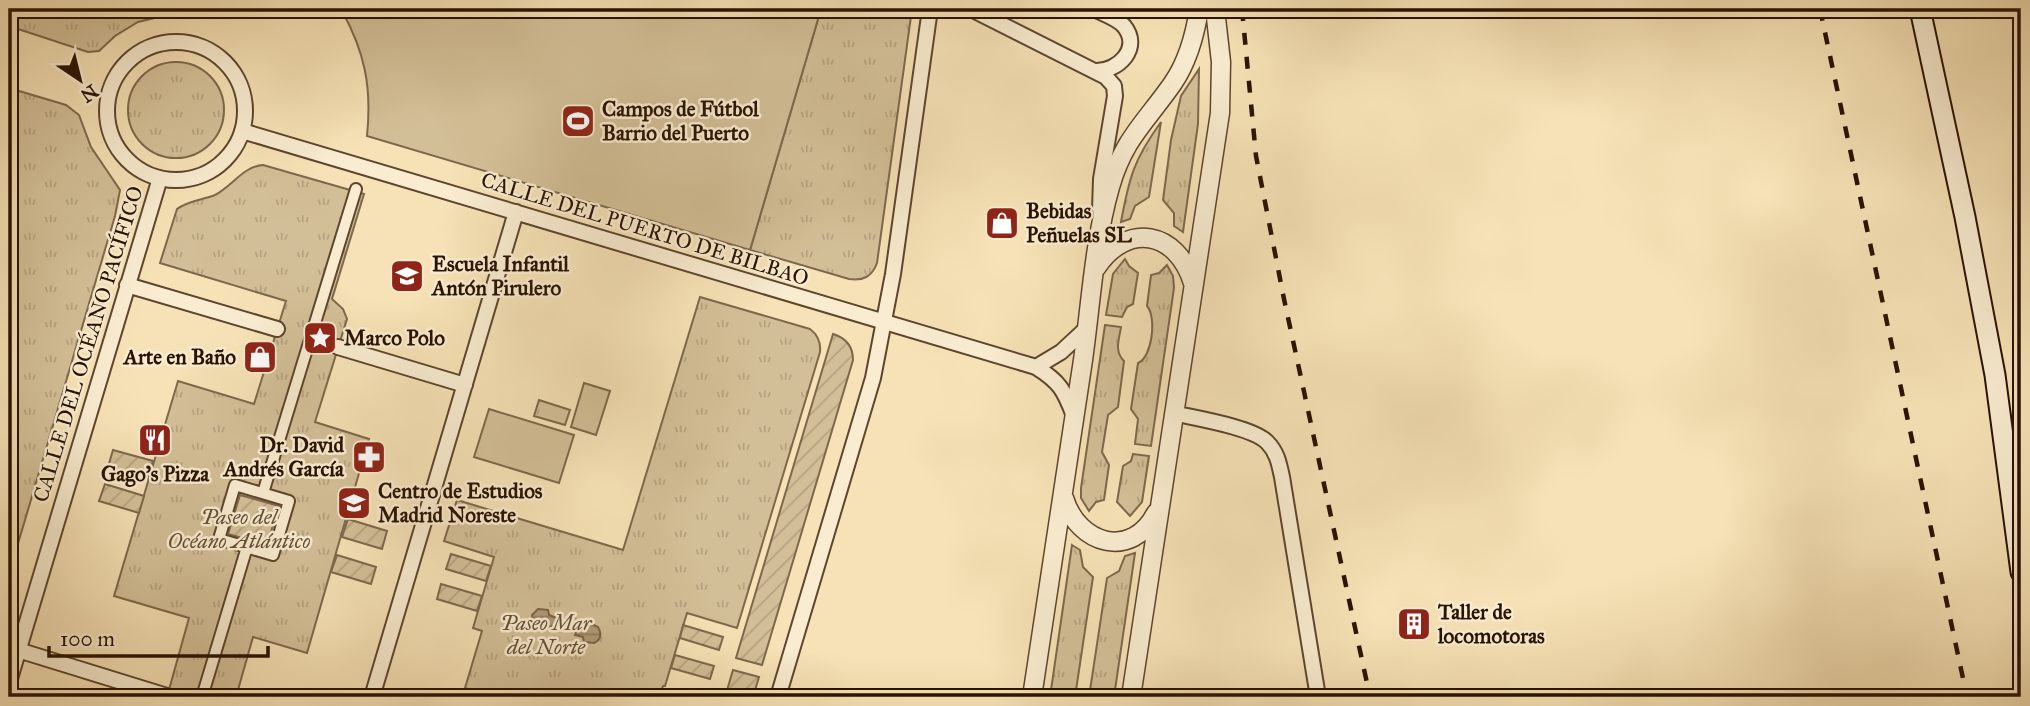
<svg xmlns="http://www.w3.org/2000/svg" width="2030" height="706" font-family="'IM FELL Great Primer',serif">
  <style>
    .grass { fill: url(#grass-tufts); stroke: #7e684c; stroke-width: 2 }
    .garden { fill: url(#garden-furrows); stroke: #7e684c; stroke-width: 2 }
    .pitch { fill: #d3bf97; stroke: #7e684c; stroke-width: 2 }
    .water { fill: url(#water-rules); stroke: #7a6448; stroke-width: 2 }
    .lines { fill: none; stroke-linecap: round; stroke-linejoin: round }
    .pedestrian-casing { stroke: #5c462e; stroke-width: 14 }
    .minor-casing { stroke: #5c462e; stroke-width: 18 }
    .tertiary-casing { stroke: #5c462e; stroke-width: 21 }
    .secondary-casing { stroke: #281200; stroke-width: 23 }
    .pedestrian { stroke: #f9ecd0; stroke-width: 10 }
    .minor { stroke: #f9ecd0; stroke-width: 14 }
    .tertiary { stroke: #f9ecd0; stroke-width: 18 }
    .secondary { stroke: #f9ecd0; stroke-width: 19 }
    .rail { stroke: #281200; stroke-width: 4.5; stroke-dasharray: 12 12; stroke-linecap: butt }
    .labels { text-anchor: middle; dominant-baseline: central; stroke-width: 5; stroke-linejoin: round; paint-order: stroke }
    .poi-label { font-size: 21px; font-weight: bold; fill: #281200; stroke: #f9ecd0; text-anchor: start }
    .street-label { font-size: 21px; fill: #281200; stroke: #f9ecd0 }
    .park-label { font-size: 21px; font-style: italic; fill: #644f35; stroke: #f9ecd0 }
  </style>
  <defs>
    <pattern id="grass-tufts" width="24" height="20" patternUnits="userSpaceOnUse" patternTransform="scale(1.75)"><rect width="24" height="20" fill="#d3bf97"/><path d="M3 7l-1-3M5 7V3M7 7l1-3M15 17l-1-3M17 17v-4M19 17l1-3" fill="none" stroke="#b5a380"/></pattern>
    <pattern id="garden-furrows" width="10" height="10" patternUnits="userSpaceOnUse" patternTransform="scale(1.75)"><rect width="10" height="10" fill="#d3bf97"/><path d="M-1 1l2-2M0 10L10 0M9 11l2-2" fill="none" stroke="#b5a380"/></pattern>
    <pattern id="water-rules" width="6" height="5" patternUnits="userSpaceOnUse" patternTransform="scale(1.75)"><rect width="6" height="5" fill="#b09b78"/><path d="M0 2.5h6" fill="none" stroke="#8f7d60"/></pattern>
  </defs>
  <rect width="100%" height="100%" fill="#f6e2b6"/>
  <filter id="stains"><feTurbulence type="fractalNoise" baseFrequency=".00286" numOctaves="4"/><feColorMatrix values="0 0 0 0 .2 0 0 0 0 .09 0 0 0 0 .02 0 0 0 .5 -.17"/></filter>
  <radialGradient id="worn" r=".72"><stop offset=".6" stop-color="#630" stop-opacity="0"/><stop offset="1" stop-color="#630" stop-opacity=".3"/></radialGradient>
  <path class="grass" d="M17 9H192L138 22 115 36 99 51 88 52 12 27Z
    M821 9H912L877 263C872 277 863 281 849 279L750 250Z
    M128 110a48 48 0 1 1 96 0a48 48 0 1 1-96 0Z
    M1199 69 1198 124 1183 232 1174 226V213L1163 200 1171 140 1181 96Z
    M9 88 66 105 79 115 91 147 120 190 115 216 9 574Z
    M1161 122 1149 197 1135 206 1130 219 1121 222C1129 178 1134 159 1161 122Z
    M263 165 364 194 332 299 343 309 347 319 315 422 369 439 307 653 253 637 236 697H167L189 618 114 596 178 381 254 404 286 301 160 263 177 209C188 201 202 200 215 195 232 186 244 166 263 165Z
    M1125 259 1129 266 1138 273 1133 304 1127 307 1122 317 1106 315 1113 274Z
    M1167 265 1173 276 1174 288 1151 446 1135 444 1138 419 1131 409 1138 363C1152 358 1157 317 1147 306L1151 275 1159 273Z
    M700 297 810 329C818 335 821 342 820 352L737 628 687 613 665 686H663L660 697H495L465 688 482 631 473 628 494 557 444 541 457 500 623 550Z
    M1105 325 1121 327C1119 340 1114 351 1124 361L1118 407 1108 415 1102 452 1109 465 1104 500 1096 502 1089 511 1081 498V488Z
    M539 400 570 410 565 425 534 416Z
    M1133 454 1149 456 1142 502 1130 516 1117 502 1123 466 1131 461Z
    M1072 545 1080 550 1083 567 1093 577 1075 697H1050Z
    M1135 553 1114 697H1089L1107 578 1119 571 1125 556Z"/>
  <path class="garden" d="M833 334C846 338 853 346 853 360L762 665 736 658Z
    M113 450 153 461 147 479 108 467Z
    M105 484 144 496 139 513 99 501Z
    M240 495 279 506 267 545 228 534Z
    M348 519 387 531 382 549 342 537Z
    M451 554 491 566 486 581 446 569Z
    M337 555 376 567 371 584 331 572Z
    M441 584 482 596 477 611 437 599Z
    M683 625 723 637 719 650 680 638Z
    M675 655 714 666 710 679 671 668Z
    M733 670 759 677 753 697H725Z"/>
  <path class="pitch" d="M341 9H821L750 250 367 136C372 87 365 52 341 9Z
    M584 383 610 391 596 435 571 427Z
    M489 409 574 435 559 483 474 457Z"/>
  <path class="water" d="M538 609 548 610 549 615 557 618 554 628 546 626 543 630 534 626 532 615Z
    M590 623 598 627C602 634 601 640 594 643L584 642 583 637 575 635 578 624 588 626Z"/>
  <g class="lines">
    <g class="pedestrian-casing">
      <path id="pedestrian" d="M235 485 289 501 273 555 219 539Z
        M263 493 356 189
        M202 697 247 547"/>
    </g>
    <g class="minor-casing">
      <path id="minor" d="M971 9 1106 77 1114 86 1115 96 1101 179 1100 210
        M1094 9C1104 14 1117 18 1124 26 1142 48 1118 72 1095 71
        M107 111a69 69 0 1 1 138 0a69 69 0 1 1-138 0Z
        M242 131 1036 367C1060 382 1064 390 1074 416
        M127 285 277 329
        M338 347 465 385
        M1036 367 1061 352 1088 327
        M1173 413C1194 418 1252 427 1267 442 1277 452 1279 463 1282 477L1318 697
        M18 650 167 696
        M9 682 160 178
        M372 697 516 212
        M778 697 873 378 893 274 930 9"/>
    </g>
    <g class="tertiary-casing">
      <path id="tertiary" d="M1096 268C1127 221 1177 231 1193 283
        M1064 498C1078 545 1132 560 1156 513
        M1032 697C1049 585 1066 473 1083 360 1091 303 1094 243 1110 187 1124 138 1146 122 1173 83 1188 61 1195 35 1199 9
        M1131 697 1220 113 1221 62 1215 9"/>
    </g>
    <g class="secondary-casing">
      <path id="secondary" d="M1920 9 1965 217 1995 375 2021 572"/>
    </g>
    <use href="#pedestrian" class="pedestrian"/>
    <use href="#minor" class="minor"/>
    <use href="#tertiary" class="tertiary"/>
    <use href="#secondary" class="secondary"/>
    <path class="rail" d="M1242 9 1256 156 1284 299 1370 697
      M1820 9 1967 697"/>
  </g>
  <defs>
    <g id="stadium-square" transform="scale(1.75)"><rect x="-9" y="-9" width="18" height="18" rx="4" fill="#8f2418" stroke="#f9ecd0"/><path d="M0-5a6.5 5 0 1 0 0 10a6.5 5 0 1 0 0-10ZM-3.5-1.8h7v3.6h-7Z" fill="#fff"/></g>
    <g id="shop-square" transform="scale(1.75)"><rect x="-9" y="-9" width="18" height="18" rx="4" fill="#8f2418" stroke="#f9ecd0"/><path d="M-5-2.5h2.3a2.7 3.5 0 0 1 5.4 0H5L5.5 6h-11ZM-1.5-2.5h3a1.5 2.3 0 0 0-3 0Z" fill="#fff"/></g>
    <g id="school-square" transform="scale(1.75)"><rect x="-9" y="-9" width="18" height="18" rx="4" fill="#8f2418" stroke="#f9ecd0"/><path d="M0-5L7-2L0 1L-7-2ZM-4 1L0 2.5L4 1V4Q0 6-4 4Z" fill="#fff"/></g>
    <g id="sight-square" transform="scale(1.75)"><rect x="-9" y="-9" width="18" height="18" rx="4" fill="#8f2418" stroke="#f9ecd0"/><path d="M0-6L1.8-2.2L6-1.7L2.9 1.2L3.7 5.4L0 3.3L-3.7 5.4L-2.9 1.2L-6-1.7L-1.8-2.2Z" fill="#fff"/></g>
    <g id="restaurant-square" transform="scale(1.75)"><rect x="-9" y="-9" width="18" height="18" rx="4" fill="#8f2418" stroke="#f9ecd0"/><path d="M-5-6h1v4h1v-4h1v4h1v-4h1v5L-1.5 .5V6h-2V.5L-5-1ZM5-6V6H3V1.5H1.5Q1.5-4 5-6Z" fill="#fff"/></g>
    <g id="pharmacy-square" transform="scale(1.75)"><rect x="-9" y="-9" width="18" height="18" rx="4" fill="#8f2418" stroke="#f9ecd0"/><path d="M-2-6h4v4h4v4h-4v4h-4v-4h-4v-4h4Z" fill="#fff"/></g>
    <g id="building-square" transform="scale(1.75)"><rect x="-9" y="-9" width="18" height="18" rx="4" fill="#8f2418" stroke="#f9ecd0"/><path d="M-4-6H4V6H1V3H-1V6H-4ZM-2.5-4.3h1.7v1.8h-1.7ZM.8-4.3h1.7v1.8H.8ZM-2.5-1h1.7V.8h-1.7ZM.8-1h1.7V.8H.8Z" fill="#fff"/></g>
  </defs>
  <g fill-rule="evenodd">
    <use href="#stadium-square" x="578" y="121"/>
    <use href="#shop-square" x="1002" y="223"/>
    <use href="#school-square" x="407" y="276"/>
    <use href="#sight-square" x="320" y="338"/>
    <use href="#shop-square" x="260" y="357"/>
    <use href="#restaurant-square" x="155" y="440"/>
    <use href="#pharmacy-square" x="369" y="457"/>
    <use href="#school-square" x="354" y="503"/>
    <use href="#building-square" x="1414" y="624"/>
  </g>
  <g class="labels">
    <g class="poi-label">
      <text x="602" y="109">Campos de Fútbol<tspan x="602" dy="24">Barrio del Puerto</tspan></text>
      <text x="1026" y="211">Bebidas<tspan x="1026" dy="24">Peñuelas SL</tspan></text>
      <text x="432" y="264">Escuela Infantil<tspan x="432" dy="24">Antón Pirulero</tspan></text>
      <text x="344" y="338">Marco Polo</text>
      <text x="236" y="357" text-anchor="end">Arte en Baño</text>
      <text x="344" y="445" text-anchor="end">Dr. David<tspan x="344" dy="24">Andrés García</tspan></text>
      <text x="155" y="474" text-anchor="middle">Gago's Pizza</text>
      <text x="378" y="491">Centro de Estudios<tspan x="378" dy="24">Madrid Noreste</tspan></text>
      <text x="1438" y="612">Taller de<tspan x="1438" dy="24">locomotoras</tspan></text>
    </g>
    <g class="street-label">
      <text transform="translate(645 229) rotate(17)">CALLE DEL PUERTO DE BILBAO</text>
      <text transform="translate(88 344) rotate(-73)">CALLE DEL OCÉANO PACÍFICO</text>
    </g>
    <g class="park-label">
      <text x="239" y="517">Paseo del<tspan x="239" dy="24">Océano Atlántico</tspan></text>
      <text x="546" y="623">Paseo Mar<tspan x="546" dy="24">del Norte</tspan></text>
    </g>
  </g>
  <rect width="2030" height="706" fill="none" stroke="#f6e2b6" stroke-width="35"/>
  <rect x="10" y="10" width="2009" height="685" fill="none" stroke="#281200" stroke-width="3.5"/>
  <rect x="18" y="18" width="1995" height="671" fill="none" stroke="#281200" stroke-width="2"/>
  <g transform="translate(80 80) rotate(145)" stroke="#f9ecd0" stroke-width="5" paint-order="stroke">
  <path d="M0-5L12 26L0 18L-12 26Z" fill="#281200"/>
  <text y="-10" font-size="19" font-weight="bold" text-anchor="middle" fill="#281200">N</text>
  </g>
  <path d="M49 646v10h219v-10" fill="none" stroke="#281200" stroke-width="3.5"/>
  <text x="60" y="646" font-size="21" fill="#281200" stroke="#f9ecd0" stroke-width="5" paint-order="stroke">100 m</text>
  <rect width="100%" height="100%" filter="url(#stains)"/>
  <rect width="100%" height="100%" fill="url(#worn)"/>
</svg>
